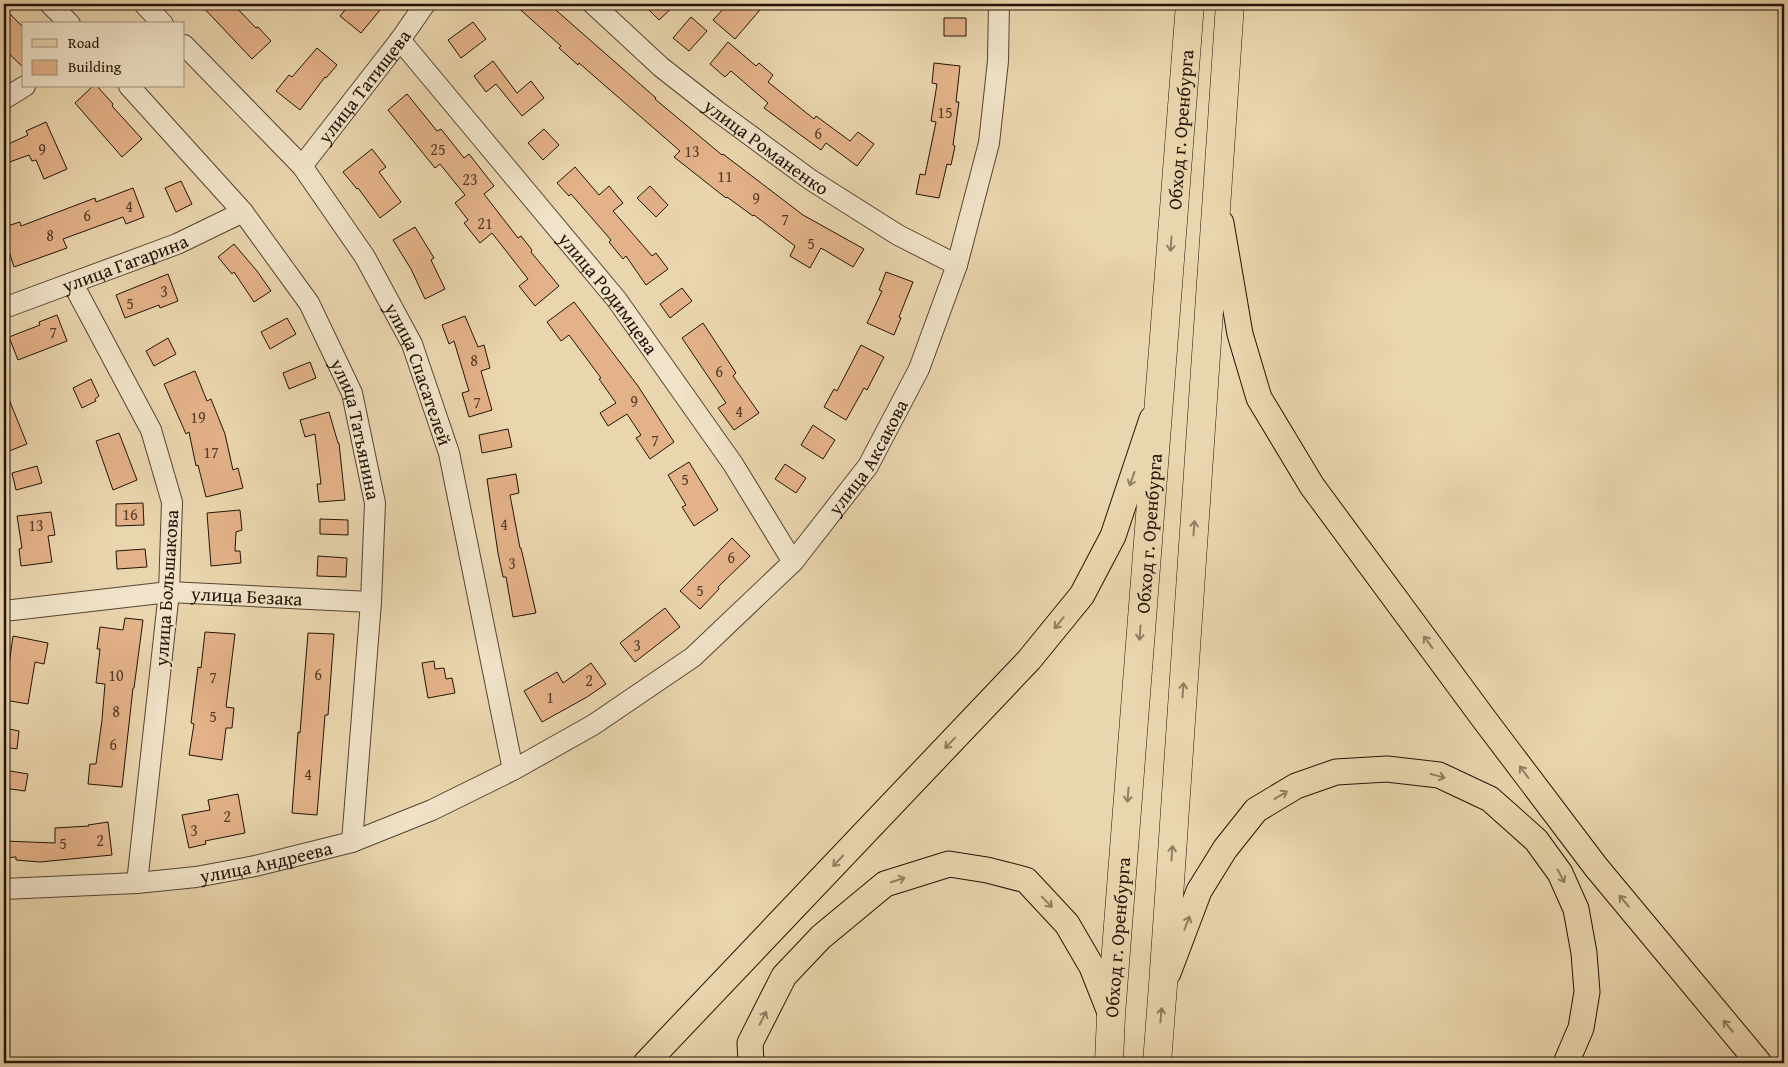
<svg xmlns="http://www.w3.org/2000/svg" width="1788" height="1067" font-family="'Gentium Book Plus',serif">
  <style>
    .building { fill: #e4b289; stroke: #231308 }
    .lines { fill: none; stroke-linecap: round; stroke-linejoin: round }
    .minor-casing { stroke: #554432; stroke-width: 22 }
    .major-casing { stroke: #231308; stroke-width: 27 }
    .highway-casing { stroke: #231308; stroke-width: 29 }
    .minor { stroke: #f1e4ca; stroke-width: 20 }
    .major { stroke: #ead6ae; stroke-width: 25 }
    .highway { stroke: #ead6ae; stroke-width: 28 }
    .oneway { stroke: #907e63 }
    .labels { text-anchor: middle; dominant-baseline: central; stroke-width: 4; stroke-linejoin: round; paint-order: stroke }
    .number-label { font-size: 16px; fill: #533b28 }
    .street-label { font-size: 19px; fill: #231308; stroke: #f1e4ca }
  </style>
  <rect width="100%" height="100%" fill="#ead6ae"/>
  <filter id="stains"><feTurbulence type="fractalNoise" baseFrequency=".004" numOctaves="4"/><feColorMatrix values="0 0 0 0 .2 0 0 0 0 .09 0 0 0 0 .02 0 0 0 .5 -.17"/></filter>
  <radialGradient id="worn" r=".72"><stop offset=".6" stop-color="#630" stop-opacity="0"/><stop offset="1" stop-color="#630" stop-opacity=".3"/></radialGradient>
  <path class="building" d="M200 4H233L256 28 258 27 271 41 252 59Z
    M350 4H385L361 33 340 16Z
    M514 4H549L656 98 655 99 722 155 723 154 803 215 864 249 853 267 821 248 810 268 790 256 795 246 754 215 753 216 727 197 726 198 674 157 680 151 579 63 578 65 559 48 561 46Z
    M643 4H676L659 20Z
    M728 4H765L735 39 713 20Z
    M4 8 24 28V68L4 49Z
    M691 17 707 31 689 51 673 38Z
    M944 18H966V36H944Z
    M473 22 486 39 461 58 448 40Z
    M728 42 756 66 759 63 773 75 768 82 814 119 816 116 850 141 858 132 874 144 857 166 826 143 821 150 764 108 768 103 731 71 725 77 710 64Z
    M317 48 337 65 326 78 325 77 300 110 276 91 289 75 292 77Z
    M493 61 517 93 531 81 544 98 522 116 496 84 486 92 474 76Z
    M934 63 960 66 956 102H959L953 145 955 146 951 165 947 164 939 198 916 194 920 174 925 175 936 122 931 121 937 84 932 83Z
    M93 86H97L113 104 112 106 142 139 122 157 75 103Z
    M407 94 437 131 441 129 464 158 469 154 494 186 484 194 518 238 521 236 532 250 531 252 559 286 535 306 519 286 528 279 492 233 480 243 464 223 468 220 455 203 465 195 440 164 435 168 388 110Z
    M46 122 67 169 44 179 36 160 32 161 29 155 4 164V146L28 135 26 131Z
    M544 129 559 145 543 160 528 143Z
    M372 149 386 167 379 172 401 202 380 218 358 188 357 189 343 172Z
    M575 167 599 195 609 186 623 203 613 211 652 256 656 253 668 269 646 285 626 256 623 259 609 242 611 240 571 194 569 196 557 183Z
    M181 181 192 204 176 212 165 188Z
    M650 186 668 205 656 217 637 198Z
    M133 188 144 217 126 224 123 217 63 239 67 248 14 267 4 236V227L20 222 21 226 95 198 96 202Z
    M415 227 434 258 431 260 445 289 425 299 411 269 393 240Z
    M234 244 257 271 271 291 254 302 234 272 232 274 218 257Z
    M886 272 913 282 899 317 901 318 894 335 867 323 882 291 879 290Z
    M168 274 178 301 160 308 159 305 125 318 116 295Z
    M682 288 692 301 670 318 660 304Z
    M574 302 638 386 674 442 650 459 636 438 641 435 627 414 608 426 600 413 616 403 599 379 601 378 569 335 561 341 547 322Z
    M57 315 67 341 18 360 9 337 40 325 39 322Z
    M465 316 478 347 484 345 490 368 481 371 492 410 469 417 462 393 469 391 454 341 449 344 442 325Z
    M287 318 296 334 270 349 261 332Z
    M703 323 736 373 733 376 759 413 734 430 718 408 726 403 682 338Z
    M168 338 176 354 154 366 146 351Z
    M861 345 884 357 867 390 864 388 846 420 824 407 834 389 837 391Z
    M310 362 316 378 289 389 283 373Z
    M195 371 207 401 211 399 225 434 233 470 238 468 243 488 206 497 198 465 196 466 189 432 186 434 164 384Z
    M91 379 99 396 95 399 96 401 82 408 73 388Z
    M4 387 27 444 4 453Z
    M329 412 338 443H339L345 500 319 502 317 484H321L315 434 305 437 300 420Z
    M813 425 835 440 823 459 801 445Z
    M508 429 512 447 482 453 479 435Z
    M119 433 137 480 113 490 96 441Z
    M689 462 718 510 694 526 682 507 686 505 668 475Z
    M785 464 806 478 796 493 775 479Z
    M37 466 42 483 16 490 12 473Z
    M516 474 519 493 510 495 520 548H521L536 613 513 617 506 577H503L498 553 487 479Z
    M143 503 144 525 116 526V504Z
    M240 510 242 530 236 532 235 551H240L241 563 211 566 207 513Z
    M51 512 55 535 48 536 52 562 21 566 19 549 22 548 17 516Z
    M320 519 348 520V535L320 534Z
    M732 538 750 556 718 587 719 589 700 609 680 591Z
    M145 549 147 567 117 569 116 551Z
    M318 556 347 558 346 577 317 576Z
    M665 608 680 627 635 662 620 643Z
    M125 618 143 620 134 688H133L122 787 88 784 90 764H96L102 720 105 684 96 683 100 649H97L100 627 123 630Z
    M205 632 235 634 226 707 234 708 232 728H226L222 760 189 755 194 724 191 723 198 667 201 668Z
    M308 633 334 634 328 715H325L317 815 292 813 298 732 300 733Z
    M13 636 48 643 44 664 35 662 28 704 4 700Z
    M434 661 435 669 444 668 446 679 452 678 455 693 428 698 422 663Z
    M591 663 606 684 587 697 542 722 524 691 557 672 563 683Z
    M4 728 19 731 17 749 4 747Z
    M4 770 28 774 25 791 4 788Z
    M238 794 245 833 205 841 206 844 189 848 182 815 210 810 208 800Z
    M108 822 112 855 40 862 16 860V857L4 858V841L55 843V828L89 826 88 825Z"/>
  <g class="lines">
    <g class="minor-casing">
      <g id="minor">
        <path d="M50 4 70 24"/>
        <path d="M144 4 163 24"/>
        <path id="s1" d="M593 4 661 67 717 111 811 180 898 235 957 265"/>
        <path id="s2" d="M400 40 617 300 733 464 793 562"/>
        <path id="s3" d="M184 45 302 166 365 257 412 344 449 453 513 770"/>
        <path id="s4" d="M129 86 243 212 309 303 352 393 375 503 371 602 352 842"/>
        <path d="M4 99 25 86"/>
        <path id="s5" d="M302 166 400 40 425 4"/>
        <path d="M73 284 151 430 172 502 169 592 137 883"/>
        <path id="s6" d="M4 308 177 244 243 212"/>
        <path id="s7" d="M4 611 169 592 371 602"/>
        <path id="s8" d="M4 889 137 883 196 877 255 866 352 842 432 810 513 770 593 725 693 657 793 562 868 466 919 369 957 265 989 143 998 61 999 4"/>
      </g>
    </g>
    <g class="major-casing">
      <path id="major" d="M1221 223 1240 334 1259 398 1312 486 1484 719 1596 867 1759 1063
        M1168 973 1199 891 1225 849 1256 810 1296 786 1336 772 1387 769 1439 775 1490 799 1536 840 1560 873 1576 909 1584 953 1587 992 1581 1028 1566 1063
        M646 1063 1029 660 1082 595 1113 536 1152 419
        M751 1063 750 1043 784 976 821 937 885 884 949 864 987 870 1026 880 1067 924 1092 967 1111 1015"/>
    </g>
    <g class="highway-casing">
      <g id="highway">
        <path id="s9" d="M1109 1063 1111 1015 1190 4"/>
        <path d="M1157 1063 1163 985 1230 4"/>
      </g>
    </g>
    <use href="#minor" class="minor"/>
    <use href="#major" class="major"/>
    <use href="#highway" class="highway"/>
  </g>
  <defs><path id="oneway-shaft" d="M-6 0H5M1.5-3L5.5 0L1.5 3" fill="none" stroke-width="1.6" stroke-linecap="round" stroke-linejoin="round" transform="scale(1.25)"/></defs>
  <g class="oneway">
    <use href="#oneway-shaft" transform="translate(1171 244) rotate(94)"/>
    <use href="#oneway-shaft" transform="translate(1132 479) rotate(109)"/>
    <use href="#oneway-shaft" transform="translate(1194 528) rotate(-86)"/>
    <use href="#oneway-shaft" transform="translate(1059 623) rotate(129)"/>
    <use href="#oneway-shaft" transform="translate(1140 633) rotate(94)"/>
    <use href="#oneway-shaft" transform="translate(1428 642) rotate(-126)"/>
    <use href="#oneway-shaft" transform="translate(1183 690) rotate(-86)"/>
    <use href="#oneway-shaft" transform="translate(950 743) rotate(134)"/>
    <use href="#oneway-shaft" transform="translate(1524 772) rotate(-127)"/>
    <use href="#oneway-shaft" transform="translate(1438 776) rotate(15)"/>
    <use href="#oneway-shaft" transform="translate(1128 795) rotate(94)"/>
    <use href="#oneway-shaft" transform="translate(1281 795) rotate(-31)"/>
    <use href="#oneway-shaft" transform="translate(1172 853) rotate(-86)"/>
    <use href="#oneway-shaft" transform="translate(838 861) rotate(133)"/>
    <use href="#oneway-shaft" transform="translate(1561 876) rotate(62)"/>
    <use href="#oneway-shaft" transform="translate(898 880) rotate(-18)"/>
    <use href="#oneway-shaft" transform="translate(1624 901) rotate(-130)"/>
    <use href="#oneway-shaft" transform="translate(1047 902) rotate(46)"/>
    <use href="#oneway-shaft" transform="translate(1187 923) rotate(-69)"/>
    <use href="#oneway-shaft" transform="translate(1161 1015) rotate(-85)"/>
    <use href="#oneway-shaft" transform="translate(763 1018) rotate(-63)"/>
    <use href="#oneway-shaft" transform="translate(1728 1026) rotate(-130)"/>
  </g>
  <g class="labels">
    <g class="number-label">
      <text x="945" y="112">15</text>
      <text x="818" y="133">6</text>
      <text x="42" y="149">9</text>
      <text x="438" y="149">25</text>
      <text x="692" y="151">13</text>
      <text x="725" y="176">11</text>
      <text x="470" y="179">23</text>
      <text x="756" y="198">9</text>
      <text x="129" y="206">4</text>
      <text x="87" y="215">6</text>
      <text x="785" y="219">7</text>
      <text x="485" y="223">21</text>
      <text x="50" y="235">8</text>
      <text x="811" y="243">5</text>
      <text x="164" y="291">3</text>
      <text x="130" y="303">5</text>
      <text x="53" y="332">7</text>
      <text x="474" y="360">8</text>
      <text x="719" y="371">6</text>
      <text x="634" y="401">9</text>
      <text x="477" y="402">7</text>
      <text x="739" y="411">4</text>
      <text x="198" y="417">19</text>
      <text x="655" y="440">7</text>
      <text x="211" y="452">17</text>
      <text x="685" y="479">5</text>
      <text x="130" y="514">16</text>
      <text x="504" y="524">4</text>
      <text x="36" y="525">13</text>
      <text x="731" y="557">6</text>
      <text x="512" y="563">3</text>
      <text x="700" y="590">5</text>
      <text x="637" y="645">3</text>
      <text x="318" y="674">6</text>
      <text x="116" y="675">10</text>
      <text x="213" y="677">7</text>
      <text x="589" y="680">2</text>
      <text x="550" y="697">1</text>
      <text x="116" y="711">8</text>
      <text x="213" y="716">5</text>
      <text x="113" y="744">6</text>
      <text x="308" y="774">4</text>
      <text x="227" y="816">2</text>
      <text x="194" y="830">3</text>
      <text x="100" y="840">2</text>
      <text x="63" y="843">5</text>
    </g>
    <g class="street-label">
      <text stroke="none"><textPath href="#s5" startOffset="101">улица Татищева</textPath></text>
      <text stroke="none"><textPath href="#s9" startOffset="936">Обход г. Оренбурга</textPath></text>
      <text stroke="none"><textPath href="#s1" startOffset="225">улица Романенко</textPath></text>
      <text stroke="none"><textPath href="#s6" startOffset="129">улица Гагарина</textPath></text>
      <text stroke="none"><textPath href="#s2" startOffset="328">улица Родимцева</textPath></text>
      <text stroke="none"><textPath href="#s3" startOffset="409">улица Спасателей</textPath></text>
      <text stroke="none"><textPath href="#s4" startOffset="418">улица Татьянина</textPath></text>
      <text stroke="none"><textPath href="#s8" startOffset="1009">улица Аксакова</textPath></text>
      <text stroke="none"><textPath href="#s9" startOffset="531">Обход г. Оренбурга</textPath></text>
      <text transform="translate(166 588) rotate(-86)">улица Большакова</text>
      <text stroke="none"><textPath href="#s7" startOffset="244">улица Безака</textPath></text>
      <text stroke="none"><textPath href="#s8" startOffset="264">улица Андреева</textPath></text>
      <text stroke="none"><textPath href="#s9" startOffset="126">Обход г. Оренбурга</textPath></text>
    </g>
  </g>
  <rect width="1788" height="1067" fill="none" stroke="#ead6ae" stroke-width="20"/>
  <rect x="5" y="5" width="1778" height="1057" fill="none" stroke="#231308" stroke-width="2.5"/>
  <rect x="10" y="10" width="1768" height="1047" fill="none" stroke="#231308"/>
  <rect x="22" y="22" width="162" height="65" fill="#f1e4ca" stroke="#9f907c"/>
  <rect x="32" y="39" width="25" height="8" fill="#ead6ae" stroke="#9f907c"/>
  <text x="68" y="48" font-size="15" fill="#231308">Road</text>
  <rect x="32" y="60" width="25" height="15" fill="#e4b289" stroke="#9f907c"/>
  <text x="68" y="72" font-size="15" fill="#231308">Building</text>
  <rect width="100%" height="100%" filter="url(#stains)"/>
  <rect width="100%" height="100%" fill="url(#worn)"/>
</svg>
